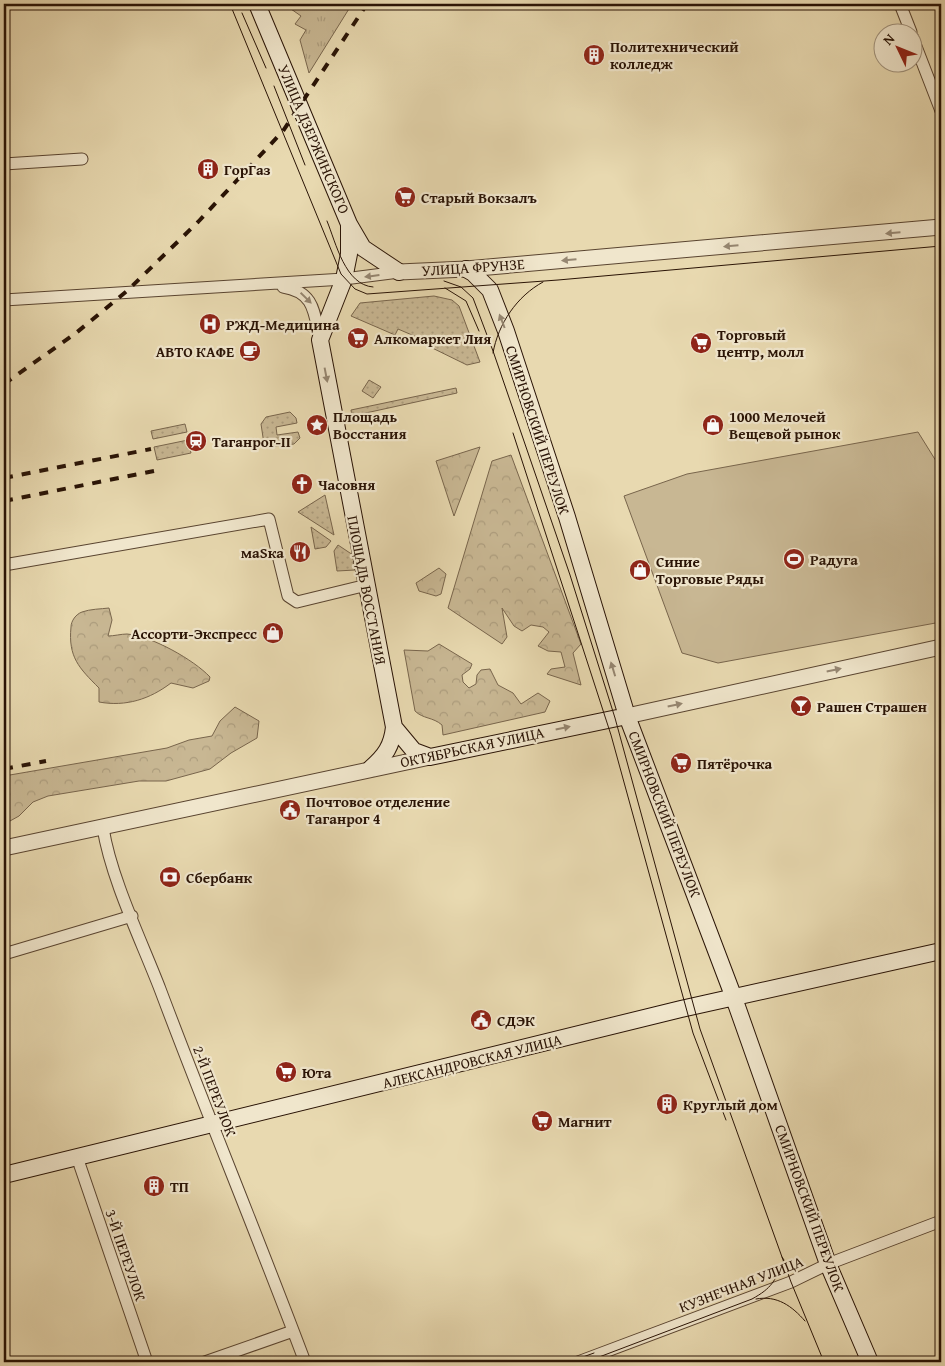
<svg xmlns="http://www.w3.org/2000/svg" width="945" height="1366" font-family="'Gentium Book Plus',serif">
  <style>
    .grass { fill: url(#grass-dots); stroke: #78654c }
    .forest { fill: url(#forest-crowns); stroke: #78654c }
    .park { fill: url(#park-tufts); stroke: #78654c }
    .pitch { fill: #c8b793; stroke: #78654c }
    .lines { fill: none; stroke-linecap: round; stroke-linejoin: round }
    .minor-casing { stroke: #594430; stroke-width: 13 }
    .tertiary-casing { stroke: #594430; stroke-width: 17 }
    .secondary-casing { stroke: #291305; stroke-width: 18 }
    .minor { stroke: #f0e6cc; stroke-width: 11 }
    .tertiary { stroke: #f0e6cc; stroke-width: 15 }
    .secondary { stroke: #f0e6cc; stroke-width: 16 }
    .tram { stroke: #291305; stroke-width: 1 }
    .rail { stroke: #291305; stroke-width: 4; stroke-dasharray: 9 9; stroke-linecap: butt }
    .oneway { fill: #968772 }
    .labels { text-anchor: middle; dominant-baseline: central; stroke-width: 4.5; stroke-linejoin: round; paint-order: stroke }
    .poi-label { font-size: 15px; font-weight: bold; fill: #291305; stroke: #f0e6cc; text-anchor: start }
    .street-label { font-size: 15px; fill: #291305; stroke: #f0e6cc }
  </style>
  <defs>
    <pattern id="grass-dots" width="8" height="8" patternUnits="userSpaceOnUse" patternTransform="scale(1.25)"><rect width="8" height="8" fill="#c8b793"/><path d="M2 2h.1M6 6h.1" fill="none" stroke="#ac9c7d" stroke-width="1.8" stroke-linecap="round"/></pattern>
    <pattern id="forest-crowns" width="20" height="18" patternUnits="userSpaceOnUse" patternTransform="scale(1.25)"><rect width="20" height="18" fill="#c8b793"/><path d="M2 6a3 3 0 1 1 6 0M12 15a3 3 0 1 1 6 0" fill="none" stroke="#ac9c7d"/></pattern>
    <pattern id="park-tufts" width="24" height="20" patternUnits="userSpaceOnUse" patternTransform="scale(1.25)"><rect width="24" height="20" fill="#c8b793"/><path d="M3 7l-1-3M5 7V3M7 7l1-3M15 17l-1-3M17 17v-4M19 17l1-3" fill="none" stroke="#ac9c7d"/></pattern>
  </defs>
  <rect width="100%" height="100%" fill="#e8d9b0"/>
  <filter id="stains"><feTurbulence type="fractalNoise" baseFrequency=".004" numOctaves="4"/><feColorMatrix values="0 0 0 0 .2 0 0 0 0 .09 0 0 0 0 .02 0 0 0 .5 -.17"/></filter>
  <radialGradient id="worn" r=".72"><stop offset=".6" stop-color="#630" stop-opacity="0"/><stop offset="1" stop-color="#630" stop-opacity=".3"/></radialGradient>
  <path class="grass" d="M434 296 452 300 459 306 480 362 467 365 418 341 419 338 398 329 395 335 351 316 360 303Z
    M369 380 381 387 373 398 362 391Z
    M456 388 457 393 352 416 351 410Z
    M290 412 296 418 297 423 276 427 277 435 298 432 300 438 294 444 268 447 264 444 261 424 266 417Z
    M185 424 187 432 153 439 151 431Z
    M188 440 191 453 157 460 154 447Z
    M325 495 334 535 298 512Z
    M311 527 331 541 326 547 315 549Z
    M338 545 353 555 355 570 337 571 334 551Z"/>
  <path class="forest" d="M480 447 454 516 436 461Z
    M511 455 581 644 573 653 581 685 547 674 551 669 565 667 561 652 548 651 538 646 549 632 543 627 531 625 522 631 514 626 502 608 507 637 502 644 448 608 492 461Z
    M439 568 446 574 441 594 436 596 419 591 416 583Z
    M109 608 112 620 108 636C114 636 121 634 127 634 152 636 194 660 210 677L209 681 193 688 171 683C150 699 126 707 99 702V688C79 668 68 657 71 627 71 621 76 614 82 612 90 609 101 609 109 608Z
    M439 644 472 664 470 669 462 675 463 682 469 688 476 684 477 675 481 670 490 669 498 685 513 693 521 704 538 693 550 701 545 712 443 735 442 725C433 717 423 719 415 711L404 650 428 651Z
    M235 707 259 721 257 738 231 753 210 769 166 781H139L48 796 33 802 19 816 10 821 4 816V776L167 748 189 740 212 736 220 721Z"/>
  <path class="park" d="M294 4H352L309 73 300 40 306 30 295 24 301 16 291 9Z"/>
  <path class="pitch" d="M918 432 941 469V622L718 663 682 653 624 496 687 474Z"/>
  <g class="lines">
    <g class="minor-casing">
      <path id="minor" d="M900 4 911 32
        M912 36 941 111
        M4 164 82 159
        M283 287C315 292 314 313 320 339
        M4 300 344 279 399 272
        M4 565 269 519 288 596 297 602 367 585
        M103 828C111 878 141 940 160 989 207 1114 258 1237 305 1362
        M4 954 132 916
        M77 1157 147 1362
        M205 1362 293 1331
        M578 1362 791 1282 828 1264 941 1221"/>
    </g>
    <g class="tertiary-casing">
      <path id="tertiary" d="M399 272 466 269 941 227
        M627 716 941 647
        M4 848 430 757"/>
    </g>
    <g class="secondary-casing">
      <path id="secondary" d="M257 4 349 224V254L344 279 320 340 394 727C392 746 385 756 371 768
        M349 224 363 248 399 272
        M466 269 473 273 490 290 506 331 567 517 627 716 734 998 828 1264 870 1362
        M394 727 414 751 430 757 627 716
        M4 1175 681 1009 941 951"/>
    </g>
    <use href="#minor" class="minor"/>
    <use href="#tertiary" class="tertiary"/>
    <use href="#secondary" class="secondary"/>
    <path class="tram" d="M230 4 341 274 355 289 367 294 558 280 941 246
      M242 13 266 68
      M274 86 305 165
      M327 221C336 243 345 285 373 287
      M444 281 461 287 473 298 493 351 570 575 615 718 700 1029 791 1282 824 1362
      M445 288 466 301 479 331
      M493 353C498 324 517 296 543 282
      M513 433 611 735 693 1033 726 1120
      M756 1299C777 1295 792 1306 805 1321
      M569 1362 594 1353
      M586 1362 752 1299C772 1288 775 1281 784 1260L782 1257"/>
    <path class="rail" d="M4 384 76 333 127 291 198 222 283 131 367 4
      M4 478 151 449
      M4 501 154 471
      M4 769 46 761"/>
  </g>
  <defs><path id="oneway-solid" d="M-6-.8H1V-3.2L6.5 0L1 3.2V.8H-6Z" transform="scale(1.25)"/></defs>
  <g class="oneway">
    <use href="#oneway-solid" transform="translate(893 233) rotate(175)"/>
    <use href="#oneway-solid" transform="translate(731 246) rotate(175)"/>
    <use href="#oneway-solid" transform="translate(569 260) rotate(175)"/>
    <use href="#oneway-solid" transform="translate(372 276) rotate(173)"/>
    <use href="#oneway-solid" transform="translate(306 298) rotate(44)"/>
    <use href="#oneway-solid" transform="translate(502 321) rotate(-111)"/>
    <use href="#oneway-solid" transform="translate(326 375) rotate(79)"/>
    <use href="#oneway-solid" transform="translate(613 669) rotate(-107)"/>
    <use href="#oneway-solid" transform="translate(834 670) rotate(-12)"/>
    <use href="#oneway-solid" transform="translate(675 705) rotate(-12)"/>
    <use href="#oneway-solid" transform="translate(563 728) rotate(-12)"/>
  </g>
  <defs>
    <g id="building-disc" transform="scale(1.125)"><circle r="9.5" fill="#8f2418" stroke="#f0e6cc"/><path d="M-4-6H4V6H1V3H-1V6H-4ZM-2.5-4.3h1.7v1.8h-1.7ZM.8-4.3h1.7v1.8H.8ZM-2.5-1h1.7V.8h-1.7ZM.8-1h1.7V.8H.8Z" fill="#fff"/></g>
    <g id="supermarket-disc" transform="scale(1.125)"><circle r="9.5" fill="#8f2418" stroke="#f0e6cc"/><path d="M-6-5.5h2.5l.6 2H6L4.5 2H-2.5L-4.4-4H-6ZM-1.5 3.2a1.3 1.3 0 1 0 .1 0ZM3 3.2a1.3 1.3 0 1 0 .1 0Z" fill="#fff"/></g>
    <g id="hospital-disc" transform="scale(1.125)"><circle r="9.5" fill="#8f2418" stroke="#f0e6cc"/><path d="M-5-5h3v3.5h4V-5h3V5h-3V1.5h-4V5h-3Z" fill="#fff"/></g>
    <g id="cafe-disc" transform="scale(1.125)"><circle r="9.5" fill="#8f2418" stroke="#f0e6cc"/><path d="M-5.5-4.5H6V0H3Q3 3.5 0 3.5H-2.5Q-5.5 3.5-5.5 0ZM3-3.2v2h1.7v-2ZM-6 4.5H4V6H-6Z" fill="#fff"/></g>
    <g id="sight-disc" transform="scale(1.125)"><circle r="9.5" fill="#8f2418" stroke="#f0e6cc"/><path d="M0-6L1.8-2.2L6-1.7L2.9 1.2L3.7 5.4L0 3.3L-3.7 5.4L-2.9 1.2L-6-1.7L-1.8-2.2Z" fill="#fff"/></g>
    <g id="shop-disc" transform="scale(1.125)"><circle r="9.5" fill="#8f2418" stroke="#f0e6cc"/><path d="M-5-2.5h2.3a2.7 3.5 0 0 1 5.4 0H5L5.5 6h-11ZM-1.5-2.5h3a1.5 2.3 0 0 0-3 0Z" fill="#fff"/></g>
    <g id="station-disc" transform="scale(1.125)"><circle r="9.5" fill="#8f2418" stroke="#f0e6cc"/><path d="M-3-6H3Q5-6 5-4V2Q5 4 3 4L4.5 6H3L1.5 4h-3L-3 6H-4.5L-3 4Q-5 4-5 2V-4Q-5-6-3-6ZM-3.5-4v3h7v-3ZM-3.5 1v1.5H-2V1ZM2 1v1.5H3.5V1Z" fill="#fff"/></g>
    <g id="church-disc" transform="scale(1.125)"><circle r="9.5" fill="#8f2418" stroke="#f0e6cc"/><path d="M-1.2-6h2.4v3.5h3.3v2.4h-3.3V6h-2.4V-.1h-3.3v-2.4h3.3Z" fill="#fff"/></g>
    <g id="restaurant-disc" transform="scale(1.125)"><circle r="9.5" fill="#8f2418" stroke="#f0e6cc"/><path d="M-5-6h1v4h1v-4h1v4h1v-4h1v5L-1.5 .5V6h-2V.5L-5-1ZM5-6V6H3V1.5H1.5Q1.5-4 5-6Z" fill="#fff"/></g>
    <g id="stadium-disc" transform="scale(1.125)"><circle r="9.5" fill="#8f2418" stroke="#f0e6cc"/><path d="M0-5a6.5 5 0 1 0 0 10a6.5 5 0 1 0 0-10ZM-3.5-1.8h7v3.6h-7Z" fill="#fff"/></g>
    <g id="bar-disc" transform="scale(1.125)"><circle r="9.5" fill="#8f2418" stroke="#f0e6cc"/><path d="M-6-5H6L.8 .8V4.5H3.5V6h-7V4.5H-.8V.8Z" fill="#fff"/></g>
    <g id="civic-disc" transform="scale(1.125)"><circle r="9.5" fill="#8f2418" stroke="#f0e6cc"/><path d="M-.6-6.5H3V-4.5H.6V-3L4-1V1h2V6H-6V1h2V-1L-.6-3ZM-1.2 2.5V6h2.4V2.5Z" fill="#fff"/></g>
    <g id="bank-disc" transform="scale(1.125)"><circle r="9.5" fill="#8f2418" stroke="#f0e6cc"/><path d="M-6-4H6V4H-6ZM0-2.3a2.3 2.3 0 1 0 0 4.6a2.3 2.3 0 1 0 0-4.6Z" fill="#fff"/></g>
  </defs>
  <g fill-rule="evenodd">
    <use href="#building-disc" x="594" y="55"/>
    <use href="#building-disc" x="208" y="169"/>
    <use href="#supermarket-disc" x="405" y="197"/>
    <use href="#hospital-disc" x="210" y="324"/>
    <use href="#supermarket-disc" x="358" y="338"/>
    <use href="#supermarket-disc" x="701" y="343"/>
    <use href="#cafe-disc" x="250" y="351"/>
    <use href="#sight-disc" x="317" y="425"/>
    <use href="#shop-disc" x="713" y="425"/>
    <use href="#station-disc" x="196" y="441"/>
    <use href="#church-disc" x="302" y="484"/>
    <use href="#restaurant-disc" x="300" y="552"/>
    <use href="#stadium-disc" x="794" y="559"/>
    <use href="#shop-disc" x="640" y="570"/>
    <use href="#shop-disc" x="273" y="633"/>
    <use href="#bar-disc" x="801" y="706"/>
    <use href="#supermarket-disc" x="681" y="763"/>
    <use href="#civic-disc" x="290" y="810"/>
    <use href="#bank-disc" x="170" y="877"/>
    <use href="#civic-disc" x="481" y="1020"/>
    <use href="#supermarket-disc" x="286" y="1072"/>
    <use href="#building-disc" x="667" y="1104"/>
    <use href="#supermarket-disc" x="542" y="1121"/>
    <use href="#building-disc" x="154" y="1186"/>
  </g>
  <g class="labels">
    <g class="poi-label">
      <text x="610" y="46">Политехнический<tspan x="610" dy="17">колледж</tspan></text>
      <text x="224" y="169">ГорГаз</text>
      <text x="421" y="197">Старый Вокзалъ</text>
      <text x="226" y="324">РЖД-Медицина</text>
      <text x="717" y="334">Торговый<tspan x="717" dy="17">центр, молл</tspan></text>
      <text x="374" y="338">Алкомаркет Лия</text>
      <text x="234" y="351" text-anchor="end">АВТО КАФЕ</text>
      <text x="333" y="416">Площадь<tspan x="333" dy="17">Восстания</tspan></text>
      <text x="729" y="416">1000 Мелочей<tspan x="729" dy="17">Вещевой рынок</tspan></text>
      <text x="212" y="441">Таганрог-II</text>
      <text x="318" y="484">Часовня</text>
      <text x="284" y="552" text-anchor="end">маSка</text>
      <text x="810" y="559">Радуга</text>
      <text x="656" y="561">Синие<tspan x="656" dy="17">Торговые Ряды</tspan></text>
      <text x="257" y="633" text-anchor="end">Ассорти-Экспресс</text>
      <text x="817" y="706">Рашен Страшен</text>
      <text x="697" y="763">Пятёрочка</text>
      <text x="306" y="801">Почтовое отделение<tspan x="306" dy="17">Таганрог 4</tspan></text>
      <text x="186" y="877">Сбербанк</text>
      <text x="497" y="1020">СДЭК</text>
      <text x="302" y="1072">Юта</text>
      <text x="683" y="1104">Круглый дом</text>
      <text x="558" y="1121">Магнит</text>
      <text x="170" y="1186">ТП</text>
    </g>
    <g class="street-label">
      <text transform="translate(314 139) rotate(67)">УЛИЦА ДЗЕРЖИНСКОГО</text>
      <text transform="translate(473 267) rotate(-4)">УЛИЦА ФРУНЗЕ</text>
      <text transform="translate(538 430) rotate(72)">СМИРНОВСКИЙ ПЕРЕУЛОК</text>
      <text transform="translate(367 590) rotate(79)">ПЛОЩАДЬ ВОССТАНИЯ</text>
      <text transform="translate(472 747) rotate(-12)">ОКТЯБРЬСКАЯ УЛИЦА</text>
      <text transform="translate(665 814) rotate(69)">СМИРНОВСКИЙ ПЕРЕУЛОК</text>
      <text transform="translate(472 1061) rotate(-14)">АЛЕКСАНДРОВСКАЯ УЛИЦА</text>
      <text transform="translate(215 1091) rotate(69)">2-Й ПЕРЕУЛОК</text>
      <text transform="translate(810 1208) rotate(70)">СМИРНОВСКИЙ ПЕРЕУЛОК</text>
      <text transform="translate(126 1255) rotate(71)">3-Й ПЕРЕУЛОК</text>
      <text transform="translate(741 1284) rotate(-21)">КУЗНЕЧНАЯ УЛИЦА</text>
    </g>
  </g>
  <rect width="945" height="1366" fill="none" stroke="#e8d9b0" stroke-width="20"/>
  <rect x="5" y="5" width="935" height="1356" fill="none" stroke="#291305" stroke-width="2.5"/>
  <rect x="10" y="10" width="925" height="1346" fill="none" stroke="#291305"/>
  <g transform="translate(898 48) rotate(313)"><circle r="24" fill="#f0e6cc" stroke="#a0927c"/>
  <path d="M0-4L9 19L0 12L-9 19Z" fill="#8f2418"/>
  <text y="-8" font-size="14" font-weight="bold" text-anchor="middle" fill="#291305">N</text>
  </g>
  <rect width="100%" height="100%" filter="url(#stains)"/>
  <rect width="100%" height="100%" fill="url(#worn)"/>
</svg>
